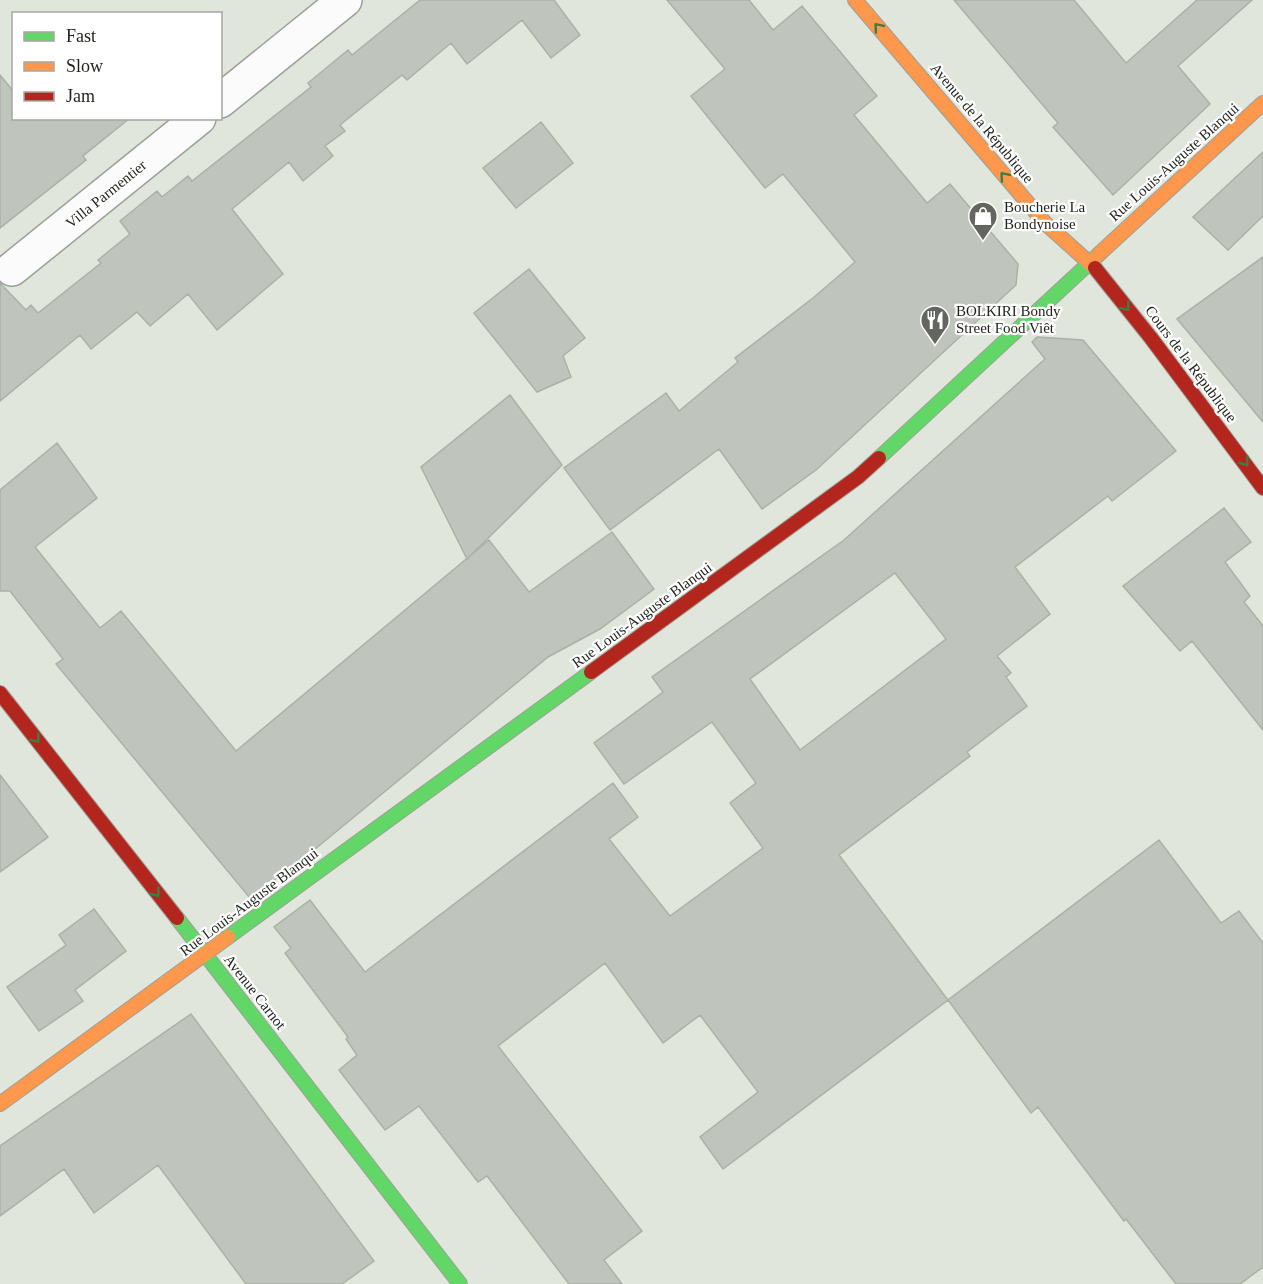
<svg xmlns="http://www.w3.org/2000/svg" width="1263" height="1284" font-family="'Times New Roman',serif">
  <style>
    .building { fill: #bfc4bc; stroke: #acb0a8; stroke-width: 1.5; fill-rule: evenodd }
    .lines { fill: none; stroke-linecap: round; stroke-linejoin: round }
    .street-casing { stroke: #9ca098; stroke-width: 36 }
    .fast-casing { stroke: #9ca098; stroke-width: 16 }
    .slow-casing { stroke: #9ca098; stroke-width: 16 }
    .jam-casing { stroke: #9ca098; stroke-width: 16 }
    .street { stroke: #fafbfa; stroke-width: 33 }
    .fast { stroke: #63d668; stroke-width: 14 }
    .slow { stroke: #ff974d; stroke-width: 14 }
    .jam { stroke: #b3261e; stroke-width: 14 }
    .oneway { stroke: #407c41 }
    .labels { text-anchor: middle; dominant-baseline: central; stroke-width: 4.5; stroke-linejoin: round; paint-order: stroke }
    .street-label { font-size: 15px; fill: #1e211a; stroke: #fff }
    .poi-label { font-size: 15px; fill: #1e211a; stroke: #fff; text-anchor: start }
  </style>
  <rect width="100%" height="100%" fill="#e1e6dc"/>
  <path class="building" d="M420 0H554L580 35 551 58 522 20 467 64 451 43 407 80 402 75 340 125 345 131 325 146 333 156 303 181 289 162 232 209 283 274 217 330 188 294 150 326 137 312 91 349 80 335 0 401V283L26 310 31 305 38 313 101 263 98 260 130 234 120 221 157 191 162 197 188 176 192 181 311 87 308 83 348 50 352 55Z
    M667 0H749L773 30 802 6 877 96 854 115 927 203 950 184 1018 264 1016 285 816 470 762 509 719 449 610 530 564 468 666 393 679 411 738 362 735 358 813 298 855 262 783 174 765 188 691 96 725 69Z
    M954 0H1074L1126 63 1197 0H1252L1178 66 1210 104 1113 195 1053 127 1058 123Z
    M0 75 14 92V118H130L83 156 86 160 0 228Z
    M541 122 573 163 516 208 483 168Z
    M1263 152V216L1228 250 1193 217Z
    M1263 257V422L1177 319Z
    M529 269 585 338 563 356 571 377 537 392 474 313Z
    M1037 337 1083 340 1176 451 1112 501 1108 496 1015 567 1050 614 997 656 1011 673 1006 677 1027 706 967 752 970 756 839 855 948 1000 723 1169 700 1137 758 1092 700 1015 663 1043 605 963 498 1046 642 1231 604 1260 622 1284H569L487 1176 478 1182 419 1106 385 1130 339 1070 357 1055 346 1039 348 1037 285 953 291 948 274 927 310 900 365 972 613 783 638 817 609 839 670 916 763 848 730 803 756 783 712 722 624 784 594 743 663 692 652 677 844 540 1045 359 1032 342ZM895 573 946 639 800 750 750 679Z
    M510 395 562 465 467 559 421 467Z
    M57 443 97 498 35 547 100 628 121 611 236 751 489 540 529 592 612 532 654 589 600 629 548 657 303 859 250 898 56 664 63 659 10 591H0V490Z
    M1224 508 1251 542 1225 562 1250 596 1244 602 1263 626V730L1192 641 1180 651 1123 586Z
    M0 775 48 837 0 872Z
    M1159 840 1221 923 1239 911 1263 943V1267L1240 1284H1176L1126 1219 1124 1221 1038 1107 1031 1113 948 1000Z
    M94 909 126 951 75 990 83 1001 39 1031 7 987 66 945 59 935Z
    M191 1014 374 1261 342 1284H246L158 1165 94 1213 64 1169 0 1216V1146Z"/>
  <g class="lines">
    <g class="street-casing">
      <path id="street" d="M220 101 345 0
        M12 269 199 118"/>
    </g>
    <g class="fast-casing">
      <path id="fast" d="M879 458 1098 255
        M177 918 460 1284
        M228 937 591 672"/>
    </g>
    <g class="slow-casing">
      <path id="slow" d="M855 0 1045 223 1095 268
        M1098 255 1263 103
        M0 1104 228 937"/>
    </g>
    <g class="jam-casing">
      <path id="jam" d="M1095 268 1151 338 1263 488
        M591 672 858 477 879 458
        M0 693 177 918"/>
    </g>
    <use href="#street" class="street"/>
    <use href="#fast" class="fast"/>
    <use href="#slow" class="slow"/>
    <use href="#jam" class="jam"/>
  </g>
  <defs><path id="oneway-chevron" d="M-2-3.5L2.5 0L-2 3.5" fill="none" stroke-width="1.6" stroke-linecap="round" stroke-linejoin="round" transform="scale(1.5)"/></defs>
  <g class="oneway">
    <use href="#oneway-chevron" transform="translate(878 27) rotate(-130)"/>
    <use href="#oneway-chevron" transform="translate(1004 176) rotate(-130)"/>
    <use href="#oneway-chevron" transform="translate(1126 307) rotate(51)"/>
    <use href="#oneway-chevron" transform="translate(1245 462) rotate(53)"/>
    <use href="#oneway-chevron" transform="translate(36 739) rotate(52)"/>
    <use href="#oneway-chevron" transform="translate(156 893) rotate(53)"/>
  </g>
  <defs>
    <g id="shop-pin" transform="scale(1.5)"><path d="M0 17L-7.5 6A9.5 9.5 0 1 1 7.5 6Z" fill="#62665e" stroke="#fff"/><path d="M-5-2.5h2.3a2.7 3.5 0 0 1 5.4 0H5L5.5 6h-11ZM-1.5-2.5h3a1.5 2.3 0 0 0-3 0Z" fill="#fff"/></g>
    <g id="restaurant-pin" transform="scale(1.5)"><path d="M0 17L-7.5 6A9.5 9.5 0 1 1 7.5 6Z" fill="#62665e" stroke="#fff"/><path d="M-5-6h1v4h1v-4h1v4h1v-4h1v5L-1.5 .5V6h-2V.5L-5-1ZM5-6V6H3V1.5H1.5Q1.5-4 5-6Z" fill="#fff"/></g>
  </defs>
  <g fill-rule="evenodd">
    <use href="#shop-pin" x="983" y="216"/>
    <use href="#restaurant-pin" x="935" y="320"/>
  </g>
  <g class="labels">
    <g class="street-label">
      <text transform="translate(982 123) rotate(50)">Avenue de la République</text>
      <text transform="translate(1174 162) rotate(-42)">Rue Louis-Auguste Blanqui</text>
      <text transform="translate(106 194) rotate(-39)">Villa Parmentier</text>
      <text transform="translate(1191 364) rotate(53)">Cours de la République</text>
      <text transform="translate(642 615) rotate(-36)">Rue Louis-Auguste Blanqui</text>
      <text transform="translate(249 902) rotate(-37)">Rue Louis-Auguste Blanqui</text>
      <text transform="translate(255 992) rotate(52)">Avenue Carnot</text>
    </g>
    <g class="poi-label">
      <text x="1004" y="207">Boucherie La<tspan x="1004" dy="17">Bondynoise</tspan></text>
      <text x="956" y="311">BOLKIRI Bondy<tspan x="956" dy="17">Street Food Viêt</tspan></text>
    </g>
  </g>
  <rect x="12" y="12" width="210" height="108" fill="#ffffff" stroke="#a5a6a3" stroke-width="1.5"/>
  <rect x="24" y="32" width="30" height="9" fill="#63d668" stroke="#a5a6a3" stroke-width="1.5"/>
  <text x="66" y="42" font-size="18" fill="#1e211a">Fast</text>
  <rect x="24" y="62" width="30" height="9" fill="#ff974d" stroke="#a5a6a3" stroke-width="1.5"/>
  <text x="66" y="72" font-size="18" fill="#1e211a">Slow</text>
  <rect x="24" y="92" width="30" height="9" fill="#b3261e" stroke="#a5a6a3" stroke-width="1.5"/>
  <text x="66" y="102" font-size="18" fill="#1e211a">Jam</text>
</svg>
